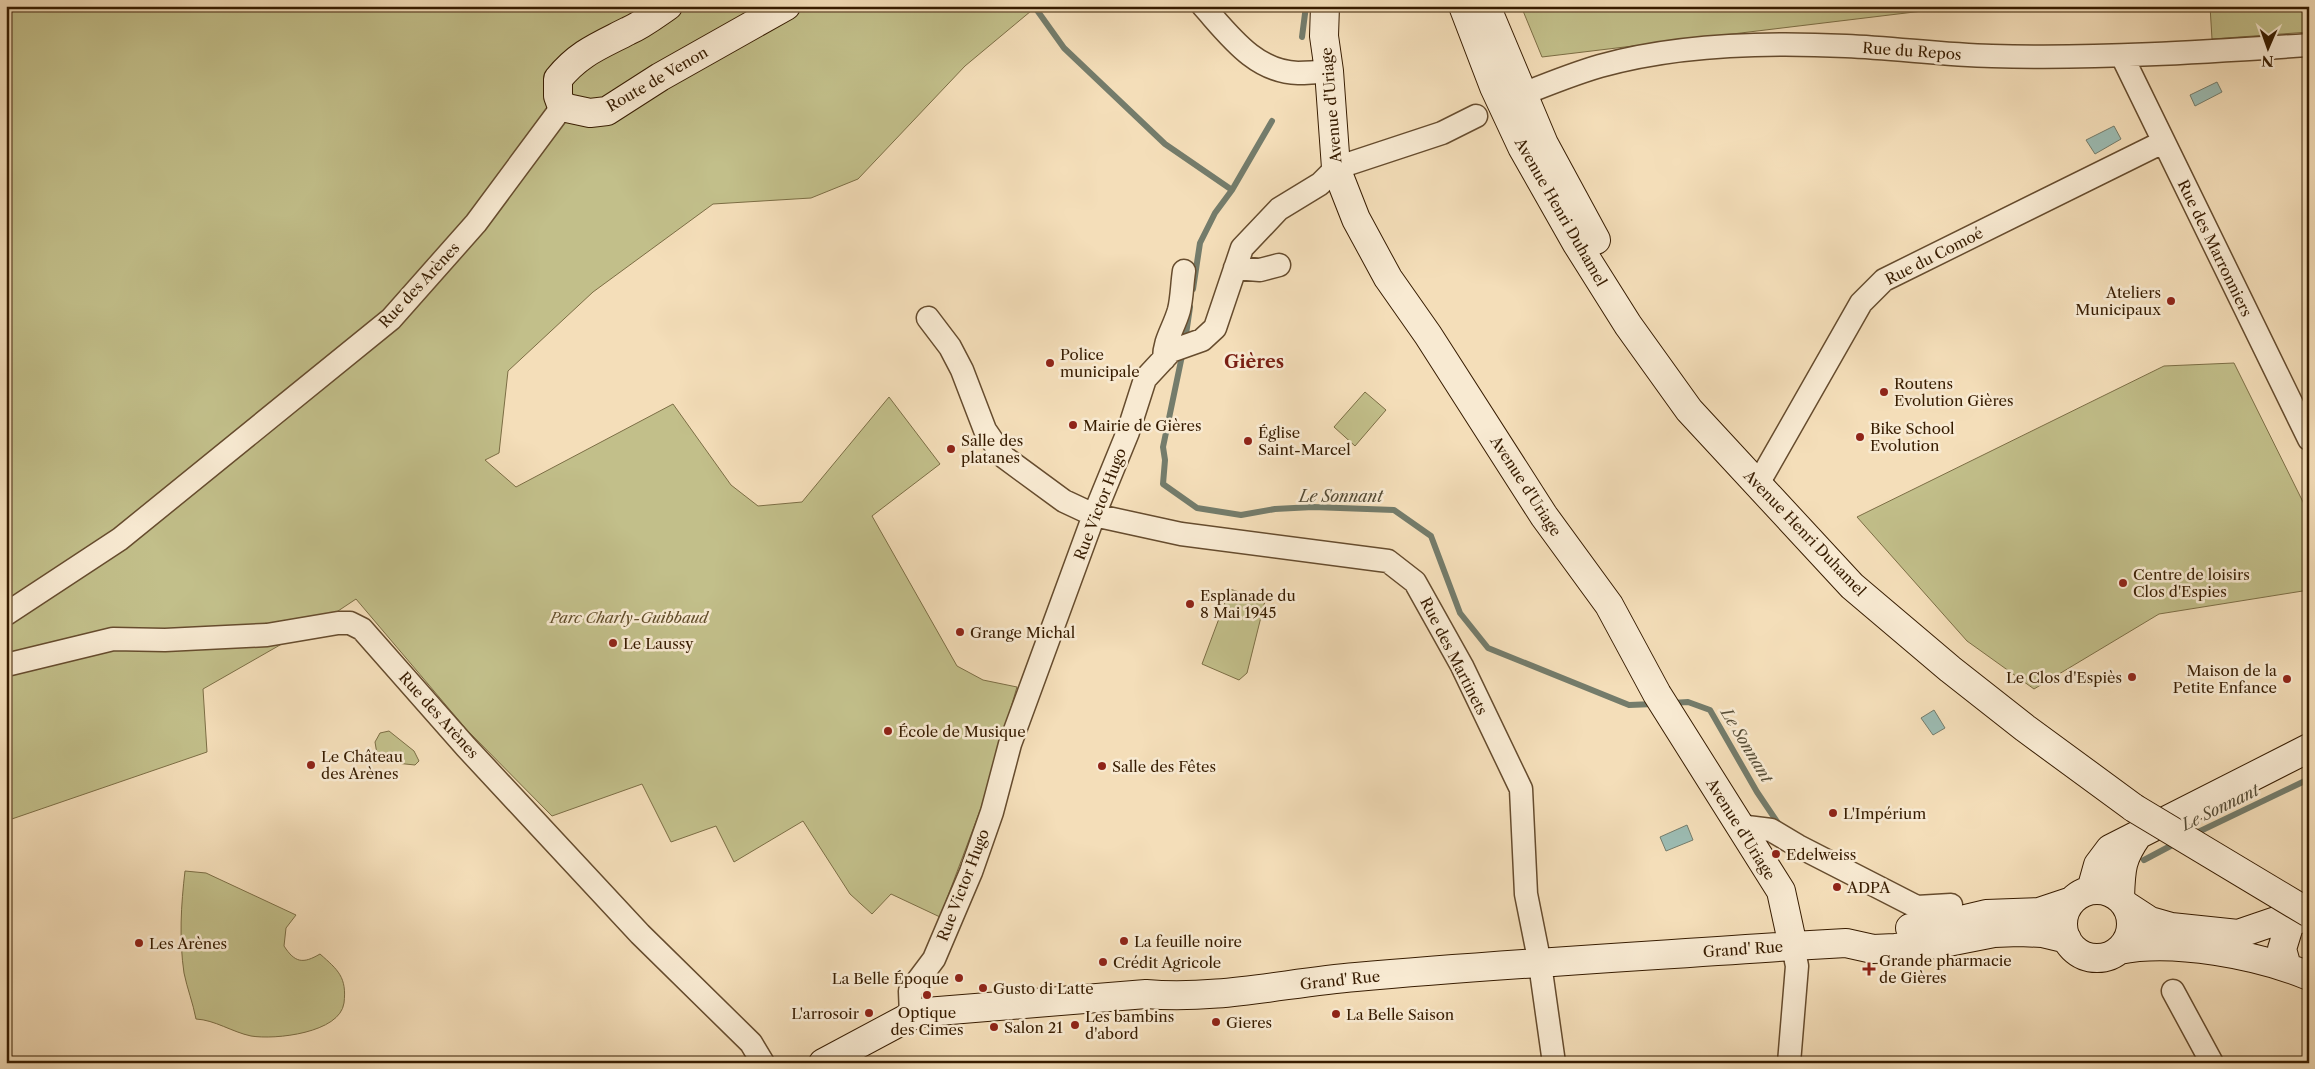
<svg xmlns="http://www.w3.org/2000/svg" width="2315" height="1069" font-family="'Libre Caslon Text',serif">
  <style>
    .green { fill: #c2bf8a; stroke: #7c6e45 }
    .water { fill: #9cbcb3; stroke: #747c6b }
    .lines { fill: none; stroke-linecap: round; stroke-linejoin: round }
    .stream { stroke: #747c6b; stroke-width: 6 }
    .street-casing { stroke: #664c2e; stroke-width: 25 }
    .secondary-casing { stroke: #371c00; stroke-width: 30 }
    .street { stroke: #f8ead2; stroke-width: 22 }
    .secondary { stroke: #f8ead2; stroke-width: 28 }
    .secondary-bridge-casing { stroke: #371c00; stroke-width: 30; stroke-linecap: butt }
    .secondary-bridge { stroke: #f8ead2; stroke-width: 28 }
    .poi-dot { fill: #8f2418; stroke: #f8ead2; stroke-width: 2 }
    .labels { text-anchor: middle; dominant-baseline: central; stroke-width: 5; stroke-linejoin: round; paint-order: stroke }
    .street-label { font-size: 15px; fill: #371c00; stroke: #f8ead2 }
    .poi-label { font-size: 15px; fill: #371c00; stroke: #f8ead2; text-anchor: start }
    .park-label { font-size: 15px; font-style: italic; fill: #614d29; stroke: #f8ead2 }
    .water-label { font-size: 16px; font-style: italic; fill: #554c36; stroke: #f8ead2 }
    .quarter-label { font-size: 18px; font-weight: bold; fill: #7a1f14; stroke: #f8ead2 }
  </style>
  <rect width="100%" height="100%" fill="#f4deb9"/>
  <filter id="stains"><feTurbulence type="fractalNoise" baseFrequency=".004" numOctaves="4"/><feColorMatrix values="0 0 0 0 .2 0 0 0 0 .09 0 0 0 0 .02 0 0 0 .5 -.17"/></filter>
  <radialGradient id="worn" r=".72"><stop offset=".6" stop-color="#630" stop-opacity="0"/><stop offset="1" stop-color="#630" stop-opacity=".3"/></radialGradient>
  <path class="green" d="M6 6H1037L965 66 858 179 811 198 713 204 593 292 508 371 499 453 485 460 516 487 673 404 731 485 758 506 802 502 889 397 940 464 872 516 957 666 983 680 1017 687 981 808 940 917 891 894 872 914 850 894 803 821 734 862 716 826 671 842 642 784 552 816 467 730 356 599 329 617 203 689 207 752 6 821Z
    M1521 6H1964L1542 57Z
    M2210 6H2309V32L2212 39Z
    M2234 363 2309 514V590L2159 614 2034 689 1967 641 1857 517 2164 366Z
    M1365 392 1386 410 1355 446 1334 427Z
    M1230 589 1265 601 1247 673 1239 680 1202 664Z
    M389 731 414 751 419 761 415 765 386 762 377 754 375 742 380 733Z
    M185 871 206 873 296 915 286 928 284 946C295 963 303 964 320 954 338 970 347 977 344 1003 340 1033 275 1040 251 1036 232 1032 215 1020 196 1019 193 1003 187 988 184 973 179 939 181 905 185 871Z"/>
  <path class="water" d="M2217 82 2222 92 2195 106 2190 95Z
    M2114 126 2121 139 2095 154 2086 140Z
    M1934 710 1945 728 1933 735 1921 718Z
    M1687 825 1693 840 1666 851 1660 837Z"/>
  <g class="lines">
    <path class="stream" d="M1034 6 1064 48 1165 144 1232 190
      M1302 37 1306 6
      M1193 289 1200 243 1215 213 1232 190 1272 121
      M1185 341 1190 307
      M1183 351 1163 447 1165 460 1163 484 1197 508 1241 515 1275 509 1313 507 1394 510 1431 536 1460 613 1488 648 1629 705 1654 704
      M1672 703 1688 702 1710 710 1757 792 1780 826
      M2194 834 2309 779
      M2144 860 2178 842"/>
    <g class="street-casing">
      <path id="street" d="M1203 6C1229 35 1255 72 1298 73 1308 73 1319 72 1329 71
        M2122 56 2309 439
        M1508 100C1538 88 1569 75 1600 66 1678 44 1765 42 1846 46 1895 48 1943 55 1992 56 2098 59 2203 52 2309 45
        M1235 268 1260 270 1279 265
        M928 318 950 347 962 370 985 430 996 446 1004 457 1064 501 1094 515 1181 534 1388 561 1415 582 1462 666 1521 789 1526 894 1540 964 1554 1063
        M1164 359C1164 340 1174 328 1179 310 1182 298 1182 284 1184 271
        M1763 475 1861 303 1884 280 2163 142
        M6 614 120 539 391 319 476 223 562 107
        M6 665 113 639 165 640 267 635 338 623H350L362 629 466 747 640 934 751 1043 763 1063
        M1739 826 1771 830 1798 846 1917 907 1951 905
        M2173 991 2212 1063
        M911 1016 910 991 934 959 971 872 992 812 1010 744 1094 515 1128 432 1145 379 1171 351 1202 340 1215 328 1242 248 1279 209 1320 184 1336 168 1442 133 1476 116
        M1789 1063 1797 966 1793 946"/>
    </g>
    <g class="secondary-casing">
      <path id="secondary" d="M668 6C655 15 642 25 628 31 599 46 579 53 558 79V96L562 107 590 113 607 111 660 77 786 6
        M1325 6 1324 36 1329 71 1336 168 1356 219 1388 278 1428 335 1544 516 1609 605 1657 694 1781 891 1793 946
        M1463 6 1494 87 1522 147 1577 244 1628 325 1689 410 1852 586 1950 669 2025 728 2134 808
        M1486 6 1544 144 1596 240
        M2091 890 2098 865 2110 849 2309 748
        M2063 924a34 34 0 1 1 68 0a34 34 0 1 1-68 0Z
        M2120 898C2121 869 2121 859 2138 835
        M2127 906 2150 921 2171 927 2238 934 2279 920 2309 915
        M1910 928H1927L1986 914 2039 912 2072 901
        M2119 950C2174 939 2258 955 2309 976
        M2287 967 2282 949 2290 923 2308 915
        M823 1063 911 1016 926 1012 1146 994C1217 1000 1285 983 1356 977 1501 964 1647 956 1793 946L1846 943 1873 949 1895 948 1938 944 1994 933 2019 932 2042 933 2067 939"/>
    </g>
    <use href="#street" class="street"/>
    <use href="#secondary" class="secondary"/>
    <g class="secondary-bridge-casing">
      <path id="secondary-bridge" d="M2134 808 2309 913"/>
    </g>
    <use href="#secondary-bridge" class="secondary-bridge"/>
  </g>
  <g class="poi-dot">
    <circle cx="2171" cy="301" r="5"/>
    <circle cx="1050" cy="363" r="5"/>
    <circle cx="1884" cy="392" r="5"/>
    <circle cx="1073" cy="425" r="5"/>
    <circle cx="1860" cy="437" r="5"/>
    <circle cx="1248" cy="441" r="5"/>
    <circle cx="951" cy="449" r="5"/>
    <circle cx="2123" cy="583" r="5"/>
    <circle cx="1190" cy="604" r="5"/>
    <circle cx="960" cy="632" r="5"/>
    <circle cx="613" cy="643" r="5"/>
    <circle cx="2132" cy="677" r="5"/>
    <circle cx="2287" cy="679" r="5"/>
    <circle cx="888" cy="731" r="5"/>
    <circle cx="311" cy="765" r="5"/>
    <circle cx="1102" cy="766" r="5"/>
    <circle cx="1833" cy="813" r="5"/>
    <circle cx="1776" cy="854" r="5"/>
    <circle cx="1837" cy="887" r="5"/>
    <circle cx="1124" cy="941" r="5"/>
    <circle cx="139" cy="943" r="5"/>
    <circle cx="1103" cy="962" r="5"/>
    <path d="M1866.5 961.5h5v5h5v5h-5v5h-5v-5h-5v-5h5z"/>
    <circle cx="959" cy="978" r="5"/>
    <circle cx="983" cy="988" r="5"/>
    <circle cx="927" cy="995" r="5"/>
    <circle cx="869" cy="1013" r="5"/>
    <circle cx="1336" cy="1014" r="5"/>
    <circle cx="1216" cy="1022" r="5"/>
    <circle cx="1075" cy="1025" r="5"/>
    <circle cx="994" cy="1027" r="5"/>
  </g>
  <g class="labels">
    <g class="street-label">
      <text transform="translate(1912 51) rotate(4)">Rue du Repos</text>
      <text transform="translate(657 79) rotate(-30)">Route de Venon</text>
      <text transform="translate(1331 105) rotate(-95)">Avenue d'Uriage</text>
      <text transform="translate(1561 212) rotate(60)">Avenue Henri Duhamel</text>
      <text transform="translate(2215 248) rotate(64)">Rue des Marronniers</text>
      <text transform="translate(1934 256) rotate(-27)">Rue du Comoé</text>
      <text transform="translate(419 285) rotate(-47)">Rue des Arènes</text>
      <text transform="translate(1526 486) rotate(57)">Avenue d'Uriage</text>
      <text transform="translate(1100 504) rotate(-69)">Rue Victor Hugo</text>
      <text transform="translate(1805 533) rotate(46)">Avenue Henri Duhamel</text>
      <text transform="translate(1454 656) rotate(63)">Rue des Martinets</text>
      <text transform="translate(439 715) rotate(48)">Rue des Arènes</text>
      <text transform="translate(1741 829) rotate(58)">Avenue d'Uriage</text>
      <text transform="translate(963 885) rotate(-69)">Rue Victor Hugo</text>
      <text transform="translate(1743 949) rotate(-4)">Grand' Rue</text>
      <text transform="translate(1340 980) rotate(-6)">Grand' Rue</text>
    </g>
    <g class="poi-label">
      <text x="2161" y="292" text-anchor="end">Ateliers<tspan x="2161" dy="17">Municipaux</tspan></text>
      <text x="1060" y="354">Police<tspan x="1060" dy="17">municipale</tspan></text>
      <text x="1894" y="383">Routens<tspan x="1894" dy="17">Evolution Gières</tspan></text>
      <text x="1083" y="425">Mairie de Gières</text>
      <text x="1870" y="428">Bike School<tspan x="1870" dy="17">Evolution</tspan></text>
      <text x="1258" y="432">Église<tspan x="1258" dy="17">Saint-Marcel</tspan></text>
      <text x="961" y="440">Salle des<tspan x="961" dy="17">platanes</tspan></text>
      <text x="2133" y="574">Centre de loisirs<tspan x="2133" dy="17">Clos d'Espies</tspan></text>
      <text x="1200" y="595">Esplanade du<tspan x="1200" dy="17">8 Mai 1945</tspan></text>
      <text x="970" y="632">Grange Michal</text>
      <text x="623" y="643">Le Laussy</text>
      <text x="2277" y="670" text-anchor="end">Maison de la<tspan x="2277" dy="17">Petite Enfance</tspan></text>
      <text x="2122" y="677" text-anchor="end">Le Clos d'Espiès</text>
      <text x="898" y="731">École de Musique</text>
      <text x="321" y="756">Le Château<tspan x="321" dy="17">des Arènes</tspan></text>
      <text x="1112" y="766">Salle des Fêtes</text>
      <text x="1843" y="813">L'Impérium</text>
      <text x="1786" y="854">Edelweiss</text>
      <text x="1847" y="887">ADPA</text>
      <text x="1134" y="941">La feuille noire</text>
      <text x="149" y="943">Les Arènes</text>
      <text x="1879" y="960">Grande pharmacie<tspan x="1879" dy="17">de Gières</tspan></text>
      <text x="1113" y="962">Crédit Agricole</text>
      <text x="949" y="978" text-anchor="end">La Belle Époque</text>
      <text x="993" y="988">Gusto di Latte</text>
      <text x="927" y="1012" text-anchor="middle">Optique<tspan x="927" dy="17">des Cimes</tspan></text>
      <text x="859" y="1013" text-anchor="end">L'arrosoir</text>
      <text x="1346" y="1014">La Belle Saison</text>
      <text x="1085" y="1016">Les bambins<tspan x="1085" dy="17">d'abord</tspan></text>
      <text x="1226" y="1022">Gieres</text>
      <text x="1004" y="1027">Salon 21</text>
    </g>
    <g class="park-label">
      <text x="629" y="617">Parc Charly-Guibbaud</text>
    </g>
    <g class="water-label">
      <text x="1341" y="496">Le Sonnant</text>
      <text transform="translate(1747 745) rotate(59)">Le Sonnant</text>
      <text transform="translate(2220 807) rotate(-26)">Le Sonnant</text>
    </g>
    <g class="quarter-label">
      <text x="1254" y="362">Gières</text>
    </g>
  </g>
  <rect width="2315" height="1069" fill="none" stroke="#f4deb9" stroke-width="25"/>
  <rect x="8" y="8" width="2300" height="1054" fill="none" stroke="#371c00" stroke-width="2.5"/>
  <rect x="12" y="12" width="2290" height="1044" fill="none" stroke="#371c00"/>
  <g transform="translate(2268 48) rotate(182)" stroke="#f8ead2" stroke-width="4" paint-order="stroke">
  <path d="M0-4L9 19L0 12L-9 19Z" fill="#371c00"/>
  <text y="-8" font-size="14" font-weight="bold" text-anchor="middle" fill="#371c00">N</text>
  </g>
  <rect width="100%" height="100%" filter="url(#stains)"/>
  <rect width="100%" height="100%" fill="url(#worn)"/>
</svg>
